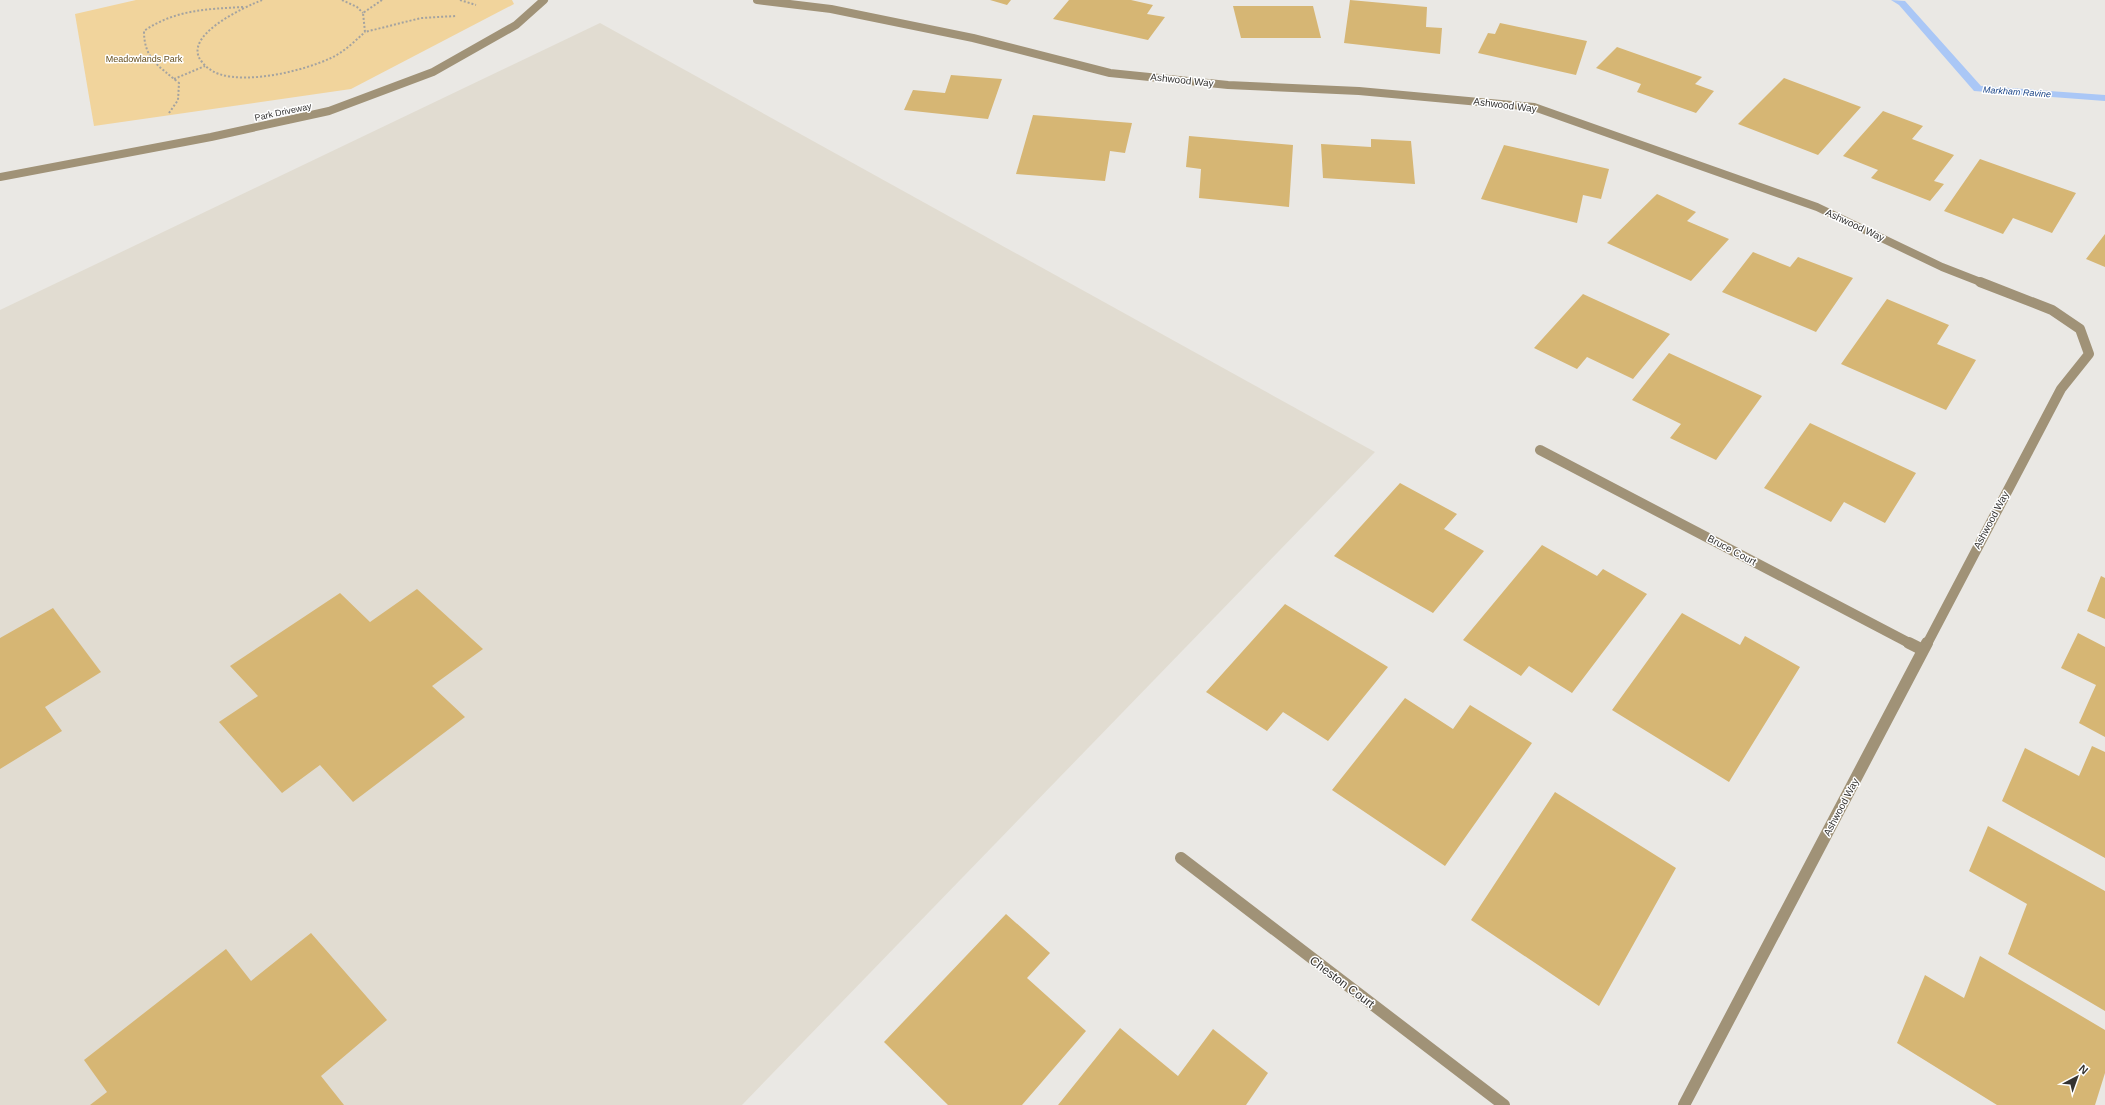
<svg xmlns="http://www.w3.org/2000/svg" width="2105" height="1105" font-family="Arial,sans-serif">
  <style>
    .built { fill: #e1dcd1 }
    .green { fill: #f1d49c }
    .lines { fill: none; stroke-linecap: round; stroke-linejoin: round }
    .stream { fill: #aac7f6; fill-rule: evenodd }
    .building { fill: #d6b674 }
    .path { stroke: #a4a3a0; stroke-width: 2; stroke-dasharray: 2 2; stroke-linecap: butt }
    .minor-far2 { stroke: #a09277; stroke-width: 8 }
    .minor-far1 { stroke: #a09277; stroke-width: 10 }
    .minor { stroke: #a09277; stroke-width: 12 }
    .labels { text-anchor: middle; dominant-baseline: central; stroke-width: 3; stroke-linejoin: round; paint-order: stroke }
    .far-park-label { font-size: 9px; fill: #654e1d; stroke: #fff }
    .far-water-label { font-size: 9px; font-style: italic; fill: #1b4588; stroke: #fff }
    .far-street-label { font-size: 9px; fill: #343332; stroke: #fff }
    .street-label { font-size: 10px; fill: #343332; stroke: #fff }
    .near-street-label { font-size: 12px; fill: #343332; stroke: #fff }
  </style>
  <rect width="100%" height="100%" fill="#eae8e4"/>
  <path class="built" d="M600 23 1375 452 742 1105H0V310Z"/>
  <path class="green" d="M136 0H512L514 4 351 89 94 126 75 14Z"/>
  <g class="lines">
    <path class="stream" d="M1891 0 1905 1 1981 86 2105 95V101L1974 91 1899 5Z"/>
  </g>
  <path class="building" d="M990 0H1011L1007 5Z
    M1069 0H1131L1153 5 1147 14 1165 17 1148 40 1053 19Z
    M1350 0 1427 7 1426 27 1442 28 1440 54 1344 43Z
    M1233 6H1313L1321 38H1241Z
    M1500 23 1587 41 1576 75 1478 53 1488 33 1495 34Z
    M1617 47 1702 77 1695 84 1714 91 1696 113 1637 92 1641 84 1596 68Z
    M951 75 1002 79 988 119 904 110 913 90 945 93Z
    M1784 78 1861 107 1818 155 1738 124Z
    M1883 111 1923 126 1912 139 1954 155 1934 181 1944 184 1930 201 1871 178 1878 170 1843 156Z
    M1033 115 1132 123 1125 153 1110 151 1105 181 1016 174Z
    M1189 136 1293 145 1289 207 1199 198 1201 169 1186 167Z
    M1371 139 1411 141 1415 184 1323 178 1321 144 1371 147Z
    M1504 145 1609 169 1601 199 1583 195 1577 223 1481 199Z
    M1980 159 2076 193 2052 233 2013 218 2003 234 1944 211Z
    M1657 194 1696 212 1687 221 1729 239 1691 281 1607 243Z
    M2105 234V267L2086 259Z
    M1753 252 1790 267 1798 257 1853 278 1816 332 1722 292Z
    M1583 294 1670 334 1633 379 1587 357 1577 369 1534 348Z
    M1887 299 1949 325 1937 344 1976 360 1946 410 1841 364Z
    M1669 353 1762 396 1716 460 1670 438 1681 424 1632 400Z
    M1810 423 1916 473 1885 523 1844 502 1831 522 1764 488Z
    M1400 483 1457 514 1444 529 1484 551 1433 613 1334 556Z
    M1542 545 1597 576 1603 569 1647 594 1572 693 1529 666 1521 676 1463 640Z
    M2101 576 2105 578V619L2087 611Z
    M417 589 483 649 432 686 465 717 353 802 320 765 282 793 219 722 258 696 230 666 340 593 370 622Z
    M1285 604 1388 667 1328 741 1283 712 1267 731 1206 692Z
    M53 608 101 672 45 707 62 731 0 769V638Z
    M1682 613 1740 645 1745 636 1800 667 1729 782 1612 710Z
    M2078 633 2105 647V737L2079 723 2096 685 2061 668Z
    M1405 698 1453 729 1470 705 1532 743 1445 866 1332 790Z
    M2092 746 2105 752V858L2002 801 2025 748 2079 776Z
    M1555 792 1676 868 1599 1006 1471 920Z
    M1988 826 2105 891V1011L2008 954 2027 904 1969 871Z
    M1006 914 1050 953 1027 978 1086 1031 1022 1105H948L884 1042Z
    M311 933 387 1020 321 1076 344 1105H90L107 1092 84 1060 226 949 251 981Z
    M1980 956 2105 1030V1073L2095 1105H1997L1897 1043 1925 975 1964 998Z
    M1120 1028 1178 1076 1213 1029 1268 1073 1246 1105H1058Z"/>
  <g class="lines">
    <path class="path" d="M262 0C245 7 180 36 202 62 206 67 211 71 219 74 249 84 303 71 331 58 344 52 355 41 365 32
      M342 0 357 7 363 13
      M382 0 363 13 365 32 421 18 456 16
      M460 0 476 5
      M174 79 205 66
      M169 113 178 100 179 83C159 66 144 59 144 31 174 10 207 9 243 7"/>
    <path class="minor-far2" d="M757 0 831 9 973 38 1110 73 1228 85 1359 91 1534 107 1817 207 1942 267 1983 283
      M0 177 211 137 329 111 433 72 516 25 544 0"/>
    <path class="minor-far1" d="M1540 450 1911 644
      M1927 644 2061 389 2089 354 2080 329 2052 310 1980 282"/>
    <path class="minor" d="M1909 643 1923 650
      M1181 858 1504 1105
      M1684 1105 1927 643"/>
  </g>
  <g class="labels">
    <g class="far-park-label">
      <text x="144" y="59">Meadowlands Park</text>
    </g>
    <g class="far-water-label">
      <text transform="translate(2017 92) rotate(4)">Markham Ravine</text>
    </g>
    <g class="far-street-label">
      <text transform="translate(283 112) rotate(-12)">Park Driveway</text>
    </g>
    <g class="street-label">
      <text transform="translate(1182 80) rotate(6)">Ashwood Way</text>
      <text transform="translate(1505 105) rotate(7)">Ashwood Way</text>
      <text transform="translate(1855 225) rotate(25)">Ashwood Way</text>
      <text transform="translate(1991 520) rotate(-62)">Ashwood Way</text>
      <text transform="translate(1732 550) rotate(28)">Bruce Court</text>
      <text transform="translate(1841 807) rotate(-62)">Ashwood Way</text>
    </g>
    <g class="near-street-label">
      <text transform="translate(1342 982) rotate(37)">Cheston Court</text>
    </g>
  </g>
  <g transform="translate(2077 1077) rotate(41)" stroke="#ffffff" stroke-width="3" paint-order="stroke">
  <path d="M0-3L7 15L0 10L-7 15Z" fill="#343332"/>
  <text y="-6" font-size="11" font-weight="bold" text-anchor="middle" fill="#343332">N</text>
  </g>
</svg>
